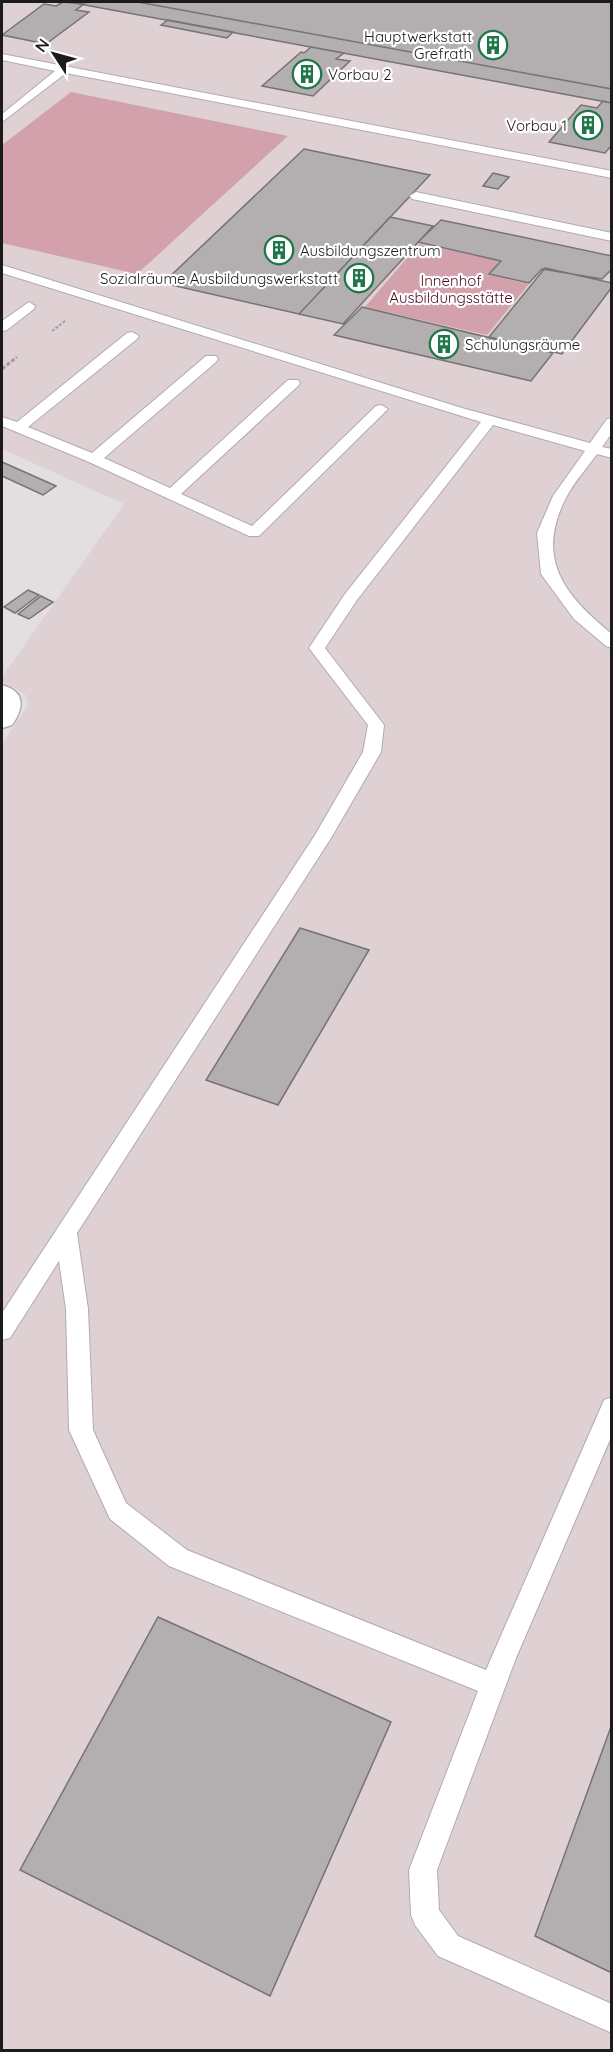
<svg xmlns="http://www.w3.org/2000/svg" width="613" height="2052" font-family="Quicksand,sans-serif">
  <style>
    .built { fill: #dfd1d3 }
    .green { fill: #d2a1ab }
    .building { fill: #b3aeaf; stroke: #777273; stroke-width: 1.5 }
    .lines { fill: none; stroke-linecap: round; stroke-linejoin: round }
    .lane-casing { stroke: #b0abac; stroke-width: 2 }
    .street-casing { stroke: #b0abac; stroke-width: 3 }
    .path-far1 { stroke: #a19d9e; stroke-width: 2; stroke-dasharray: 3 1.5; stroke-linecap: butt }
    .path { stroke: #a19d9e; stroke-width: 3; stroke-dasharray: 4 2; stroke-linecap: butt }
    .lane { fill: #fff; fill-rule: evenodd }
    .street { fill: #fff; fill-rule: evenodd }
    .labels { text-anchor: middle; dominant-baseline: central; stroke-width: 4.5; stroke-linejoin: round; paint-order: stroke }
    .far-poi-label { font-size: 15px; fill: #1c1a1b; stroke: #fff; text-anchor: end }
    .far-park-label { font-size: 15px; fill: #510c24; stroke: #fff }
  </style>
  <rect width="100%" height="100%" fill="#e3dedf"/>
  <path class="built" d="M2 2H611V2050H2V745L28 705 25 694 2 682V677L124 504 2 449Z"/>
  <path class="green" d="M71 92 288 136 137 274 2 243V145Z
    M419 244 501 261 488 275 529 284 487 335 365 307Z"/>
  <path class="building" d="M63 2 84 4 76 10 89 12 46 44 2 35 44 4 56 6Z
    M69 2H138L612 89V103Z
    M138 2H612V89Z
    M168 20 233 32 227 38 161 25Z
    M311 47 344 53 336 59 350 61 313 96 262 86 301 52 304 53Z
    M603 101 612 103V145L605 153 549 142 581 105 597 108Z
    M304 149 430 175 299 314 163 283Z
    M493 173 509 177 498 189 483 186Z
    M390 217 433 226 343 324 299 314Z
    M441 220 612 256V269L602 279 542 269 529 283 489 274 501 261 418 242Z
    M545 268 612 283V287L562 354 489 337Z
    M362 307 553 353 531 381 334 335Z
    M2 462 56 486 43 495 2 476Z
    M28 590 39 595 15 613 4 607Z
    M41 596 53 602 29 619 18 614Z
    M300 928 369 950 278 1105 206 1080Z
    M158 1617 391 1722 270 1996 20 1870Z
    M612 1724V1973L535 1936Z"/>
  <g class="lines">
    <g class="lane-casing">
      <path id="lane" d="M2 54 612 171V178L66 73 2 122V114L55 71 2 60Z
        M416 192 612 233V241L412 199 410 196Z
        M2 265 462 408 590 443 607 419 612 418V433L602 447 612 449V458L597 454C587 468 575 481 567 496 534 558 564 595 612 634V648L606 646 574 619 541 574 537 533 553 496 585 451 493 425 357 600 325 648 384 725 381 752 331 838 77 1233 88 1309 93 1430 126 1503 187 1550 486 1670 601 1407 604 1400 612 1397V1435L516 1658 437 1870 439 1910 458 1936 612 2004V2033L438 1956 415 1925 411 1915 409 1870 478 1691 169 1566 110 1519 69 1430 66 1309 59 1261 10 1338 2 1340V1313L315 835 363 752 368 725 309 648 345 594 481 422 2 273Z
        M29 302 35 306 34 309 7 330 2 331V321Z
        M132 332 139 336 137 339 28 427 92 453 206 356H216L218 359 216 362 104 458 170 488 288 380H298L300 383 298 386 181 494 252 526 376 406 381 405 388 409 259 536H249L89 462 2 426V417L17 422 127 333Z"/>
    </g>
    <g class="street-casing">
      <path id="street" d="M2 685C26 692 24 708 12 725L2 728Z"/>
    </g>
    <path class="path-far1" d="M52 331 65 321"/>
    <path class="path" d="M2 369 17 357"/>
    <use href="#lane" class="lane"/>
    <use href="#street" class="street"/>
  </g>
  <defs>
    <g id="building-ring" transform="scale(1.5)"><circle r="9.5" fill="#fff" stroke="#1f7649" stroke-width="1.5"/><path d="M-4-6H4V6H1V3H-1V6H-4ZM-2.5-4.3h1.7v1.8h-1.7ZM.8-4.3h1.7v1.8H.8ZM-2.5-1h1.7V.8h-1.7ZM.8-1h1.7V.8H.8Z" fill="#1f7649"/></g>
  </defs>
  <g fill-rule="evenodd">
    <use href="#building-ring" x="493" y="45"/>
    <use href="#building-ring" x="307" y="74"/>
    <use href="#building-ring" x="588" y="125"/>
    <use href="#building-ring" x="279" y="250"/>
    <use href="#building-ring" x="359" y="278"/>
    <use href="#building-ring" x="444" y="344"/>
  </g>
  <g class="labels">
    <g class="far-poi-label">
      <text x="472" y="36">Hauptwerkstatt<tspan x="472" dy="17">Grefrath</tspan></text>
      <text x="328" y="74" text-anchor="start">Vorbau 2</text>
      <text x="567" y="125">Vorbau 1</text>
      <text x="300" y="250" text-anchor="start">Ausbildungszentrum</text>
      <text x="338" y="278">Sozialräume Ausbildungswerkstatt</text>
      <text x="465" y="344" text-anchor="start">Schulungsräume</text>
    </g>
    <g class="far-park-label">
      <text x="451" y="280">Innenhof<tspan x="451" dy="17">Ausbildungsstätte</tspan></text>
    </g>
  </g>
  <rect width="613" height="2052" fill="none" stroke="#1c1a1b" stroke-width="6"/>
  <g transform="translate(54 54) rotate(306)" stroke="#ffffff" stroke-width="4.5" paint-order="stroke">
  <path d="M0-4.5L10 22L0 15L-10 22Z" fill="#1c1a1b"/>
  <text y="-9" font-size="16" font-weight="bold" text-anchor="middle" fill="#1c1a1b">N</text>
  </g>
</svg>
